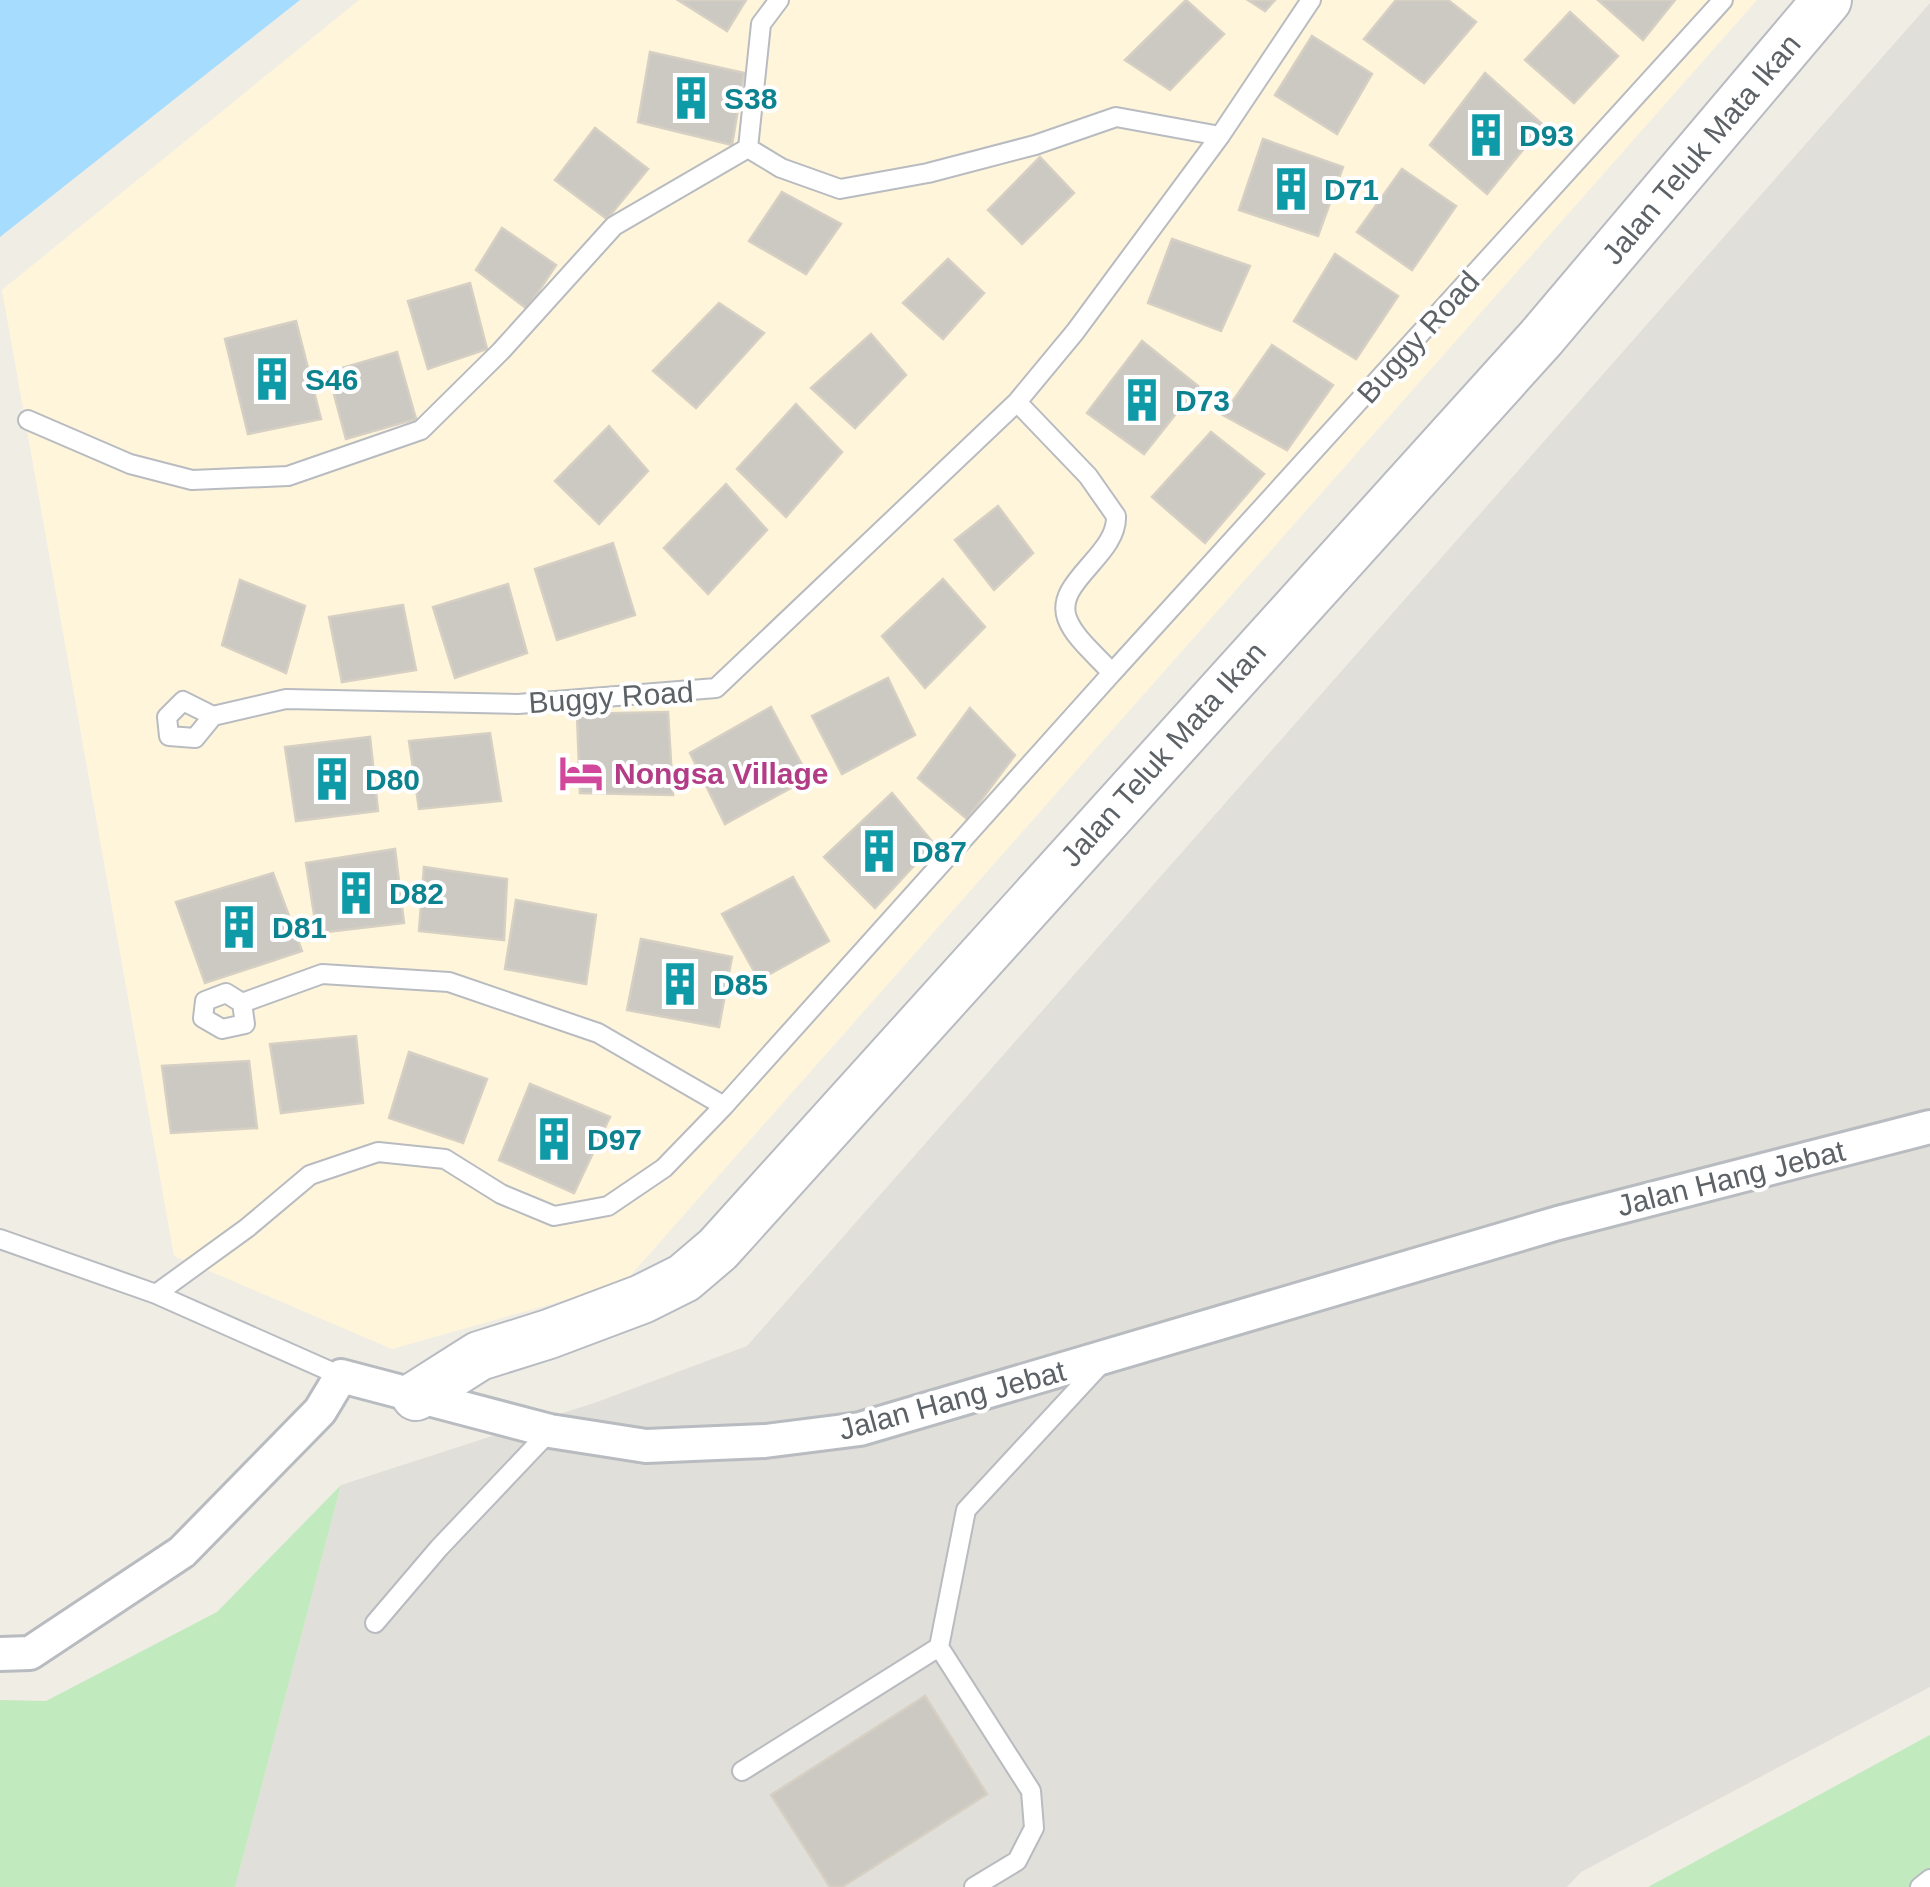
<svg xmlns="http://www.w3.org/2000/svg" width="1930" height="1887" font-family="Arial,sans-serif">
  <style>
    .commercial { fill: #fff5db }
    .industrial { fill: #e1dfd9 }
    .green { fill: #c2eabf }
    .water { fill: #a6ddff }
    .building { fill: #ccc8c2; stroke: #d6cfc3; stroke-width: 2.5 }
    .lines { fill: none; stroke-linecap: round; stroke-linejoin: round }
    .service-casing { stroke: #b8bbc0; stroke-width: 22 }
    .minor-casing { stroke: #b8bbc0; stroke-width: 38 }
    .secondary-casing { stroke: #b8bcc2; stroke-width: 52 }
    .service { stroke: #fff; stroke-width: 18 }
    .minor { stroke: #fff; stroke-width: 32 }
    .secondary { stroke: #fff; stroke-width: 48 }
    .labels { text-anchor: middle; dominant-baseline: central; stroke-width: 8; stroke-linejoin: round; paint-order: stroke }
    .culture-label { font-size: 30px; font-weight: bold; fill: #0d838f; stroke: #fff; text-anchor: start }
    .street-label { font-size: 30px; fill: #5d6267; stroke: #fff }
    .hotel-label { font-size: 30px; font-weight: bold; fill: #b23c85; stroke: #fff; text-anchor: start }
  </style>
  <rect width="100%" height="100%" fill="#f0ede5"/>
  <path class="commercial" d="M359 0H1757L623 1284 392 1349 174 1256 2 290Z"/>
  <path class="industrial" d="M1930 3V1687L1581 1872 1567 1887H235L341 1485 597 1402 747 1346Z"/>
  <path class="green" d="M341 1485 235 1887H0V1700L46 1701 217 1612Z
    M1930 1735V1887H1648Z"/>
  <path class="water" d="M0 0H300L0 237Z"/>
  <path class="building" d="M678 0H746L727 31Z
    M1186 0 1224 34 1170 90 1125 60Z
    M1248 0H1275L1265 11Z
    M1396 0H1448L1476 22 1424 83 1364 39Z
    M1598 0H1675L1643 40Z
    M1570 12 1618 56 1574 103 1525 60Z
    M1312 36 1372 74 1337 134 1275 95Z
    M650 52 744 73 732 145 638 122Z
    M1485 73 1543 125 1487 194 1430 145Z
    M595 128 648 169 607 219 555 180Z
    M1263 139 1343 167 1318 236 1239 210Z
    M1040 157 1074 193 1022 244 988 210Z
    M1402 169 1456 206 1412 270 1357 232Z
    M782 192 841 224 806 274 749 241Z
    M502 228 556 265 527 309 476 270Z
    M1172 239 1250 266 1221 331 1148 303Z
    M1335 254 1398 296 1356 359 1294 321Z
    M948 259 984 293 943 339 903 303Z
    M470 283 487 349 428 369 408 301Z
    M719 303 764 333 696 408 653 371Z
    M296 321 321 419 248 434 225 339Z
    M871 334 906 375 855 428 811 388Z
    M1142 341 1198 386 1144 454 1087 413Z
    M1272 345 1333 385 1287 450 1223 415Z
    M397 352 416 419 346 439 328 372Z
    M796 404 842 452 786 517 737 469Z
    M609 426 648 471 599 524 555 481Z
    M1211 432 1264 474 1205 543 1152 497Z
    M726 484 767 530 708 594 664 548Z
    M998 506 1033 553 994 590 955 540Z
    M613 543 635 615 557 640 535 569Z
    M943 579 985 627 925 688 882 636Z
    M240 580 305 606 286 673 222 645Z
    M508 584 527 653 455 678 433 607Z
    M403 605 416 670 342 682 329 617Z
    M888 678 915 735 842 774 812 716Z
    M771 707 809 778 725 824 690 753Z
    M970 708 1015 755 967 819 918 778Z
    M668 712 673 795 580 793 577 714Z
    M490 733 501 801 419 809 409 741Z
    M370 737 378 811 296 821 285 747Z
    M892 793 934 844 875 908 824 857Z
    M395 849 404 923 317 933 306 863Z
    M424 867 507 879 504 940 419 931Z
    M273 873 302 951 205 983 176 902Z
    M793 877 829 941 759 980 722 914Z
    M516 900 596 915 586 984 505 969Z
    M641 939 732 957 719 1027 627 1010Z
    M356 1036 363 1103 281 1113 270 1044Z
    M409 1052 487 1079 463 1143 389 1118Z
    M249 1061 257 1128 171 1133 162 1066Z
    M530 1084 610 1117 574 1193 499 1160Z
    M925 1696 987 1794 842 1887H830L771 1795Z"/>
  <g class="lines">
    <g class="service-casing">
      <path id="service" d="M748 148 761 24 779 0
        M28 420 130 464 192 480 288 476 421 430 501 351 614 226 748 148 781 168 840 189 928 173 1035 145 1116 117 1220 136
        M1112 673 1723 0
        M213 716 183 701 167 717 169 736 195 738 213 716 286 699 518 704 716 688 1017 402
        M242 1003 245 1024 222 1029 203 1018 205 1001 226 993 242 1003 322 974 449 982 598 1033 724 1106
        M0 1239 156 1294 341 1376
        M156 1294 247 1228 310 1175 378 1152 445 1159 501 1194 554 1216 608 1206 664 1168 724 1106 1112 673C1098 657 1074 638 1067 618 1054 582 1118 555 1116 516L1088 476 1017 402 1075 332 1220 136 1311 0
        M375 1623 439 1548 550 1431
        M742 1771 939 1647
        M974 1887 1017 1861 1034 1828 1031 1791 939 1647 966 1510 1102 1363
        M1920 1887 1930 1879"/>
    </g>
    <g class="minor-casing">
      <path id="minor" d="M0 1654 30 1653 182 1552 320 1411 341 1376 550 1431 646 1446 765 1441 860 1429 1558 1223 1930 1127"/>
    </g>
    <g class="secondary-casing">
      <path id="secondary" d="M416 1396 479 1356 549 1334 642 1299 684 1278 718 1249 1541 338 1827 0"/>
    </g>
    <use href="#service" class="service"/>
    <use href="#minor" class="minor"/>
    <use href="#secondary" class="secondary"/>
  </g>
  <defs>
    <g id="building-bare" transform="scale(3.45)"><path d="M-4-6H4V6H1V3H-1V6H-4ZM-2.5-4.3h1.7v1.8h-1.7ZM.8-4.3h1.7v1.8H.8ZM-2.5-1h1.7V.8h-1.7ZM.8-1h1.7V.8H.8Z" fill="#0f9aa8" stroke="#fff" stroke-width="2.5" paint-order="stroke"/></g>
    <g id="hotel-bare" transform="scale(3.45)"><path d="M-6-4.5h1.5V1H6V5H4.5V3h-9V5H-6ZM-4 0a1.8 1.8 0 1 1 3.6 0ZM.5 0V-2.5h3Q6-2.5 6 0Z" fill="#d1479c" stroke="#fff" stroke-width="2.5" paint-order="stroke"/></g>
  </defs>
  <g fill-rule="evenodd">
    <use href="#building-bare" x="691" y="98"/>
    <use href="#building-bare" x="1486" y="135"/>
    <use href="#building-bare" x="1291" y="189"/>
    <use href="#building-bare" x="272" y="379"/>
    <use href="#building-bare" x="1142" y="400"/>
    <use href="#hotel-bare" x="581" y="773"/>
    <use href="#building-bare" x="332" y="779"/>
    <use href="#building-bare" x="879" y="851"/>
    <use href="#building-bare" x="356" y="893"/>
    <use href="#building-bare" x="239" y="927"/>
    <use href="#building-bare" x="680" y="984"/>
    <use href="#building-bare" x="554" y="1139"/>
  </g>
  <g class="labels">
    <g class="culture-label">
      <text x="724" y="98">S38</text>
      <text x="1519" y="135">D93</text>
      <text x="1324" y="189">D71</text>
      <text x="305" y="379">S46</text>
      <text x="1175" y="400">D73</text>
      <text x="365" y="779">D80</text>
      <text x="912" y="851">D87</text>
      <text x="389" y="893">D82</text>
      <text x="272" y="927">D81</text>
      <text x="713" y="984">D85</text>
      <text x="587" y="1139">D97</text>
    </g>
    <g class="street-label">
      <text transform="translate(1701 149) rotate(-50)">Jalan Teluk Mata Ikan</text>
      <text transform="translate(1418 337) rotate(-48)">Buggy Road</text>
      <text transform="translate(611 697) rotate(-4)">Buggy Road</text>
      <text transform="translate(1163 754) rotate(-48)">Jalan Teluk Mata Ikan</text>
      <text transform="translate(1731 1178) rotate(-14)">Jalan Hang Jebat</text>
      <text transform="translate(952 1400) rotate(-15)">Jalan Hang Jebat</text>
    </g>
    <g class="hotel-label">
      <text x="614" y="773">Nongsa Village</text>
    </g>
  </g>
</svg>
